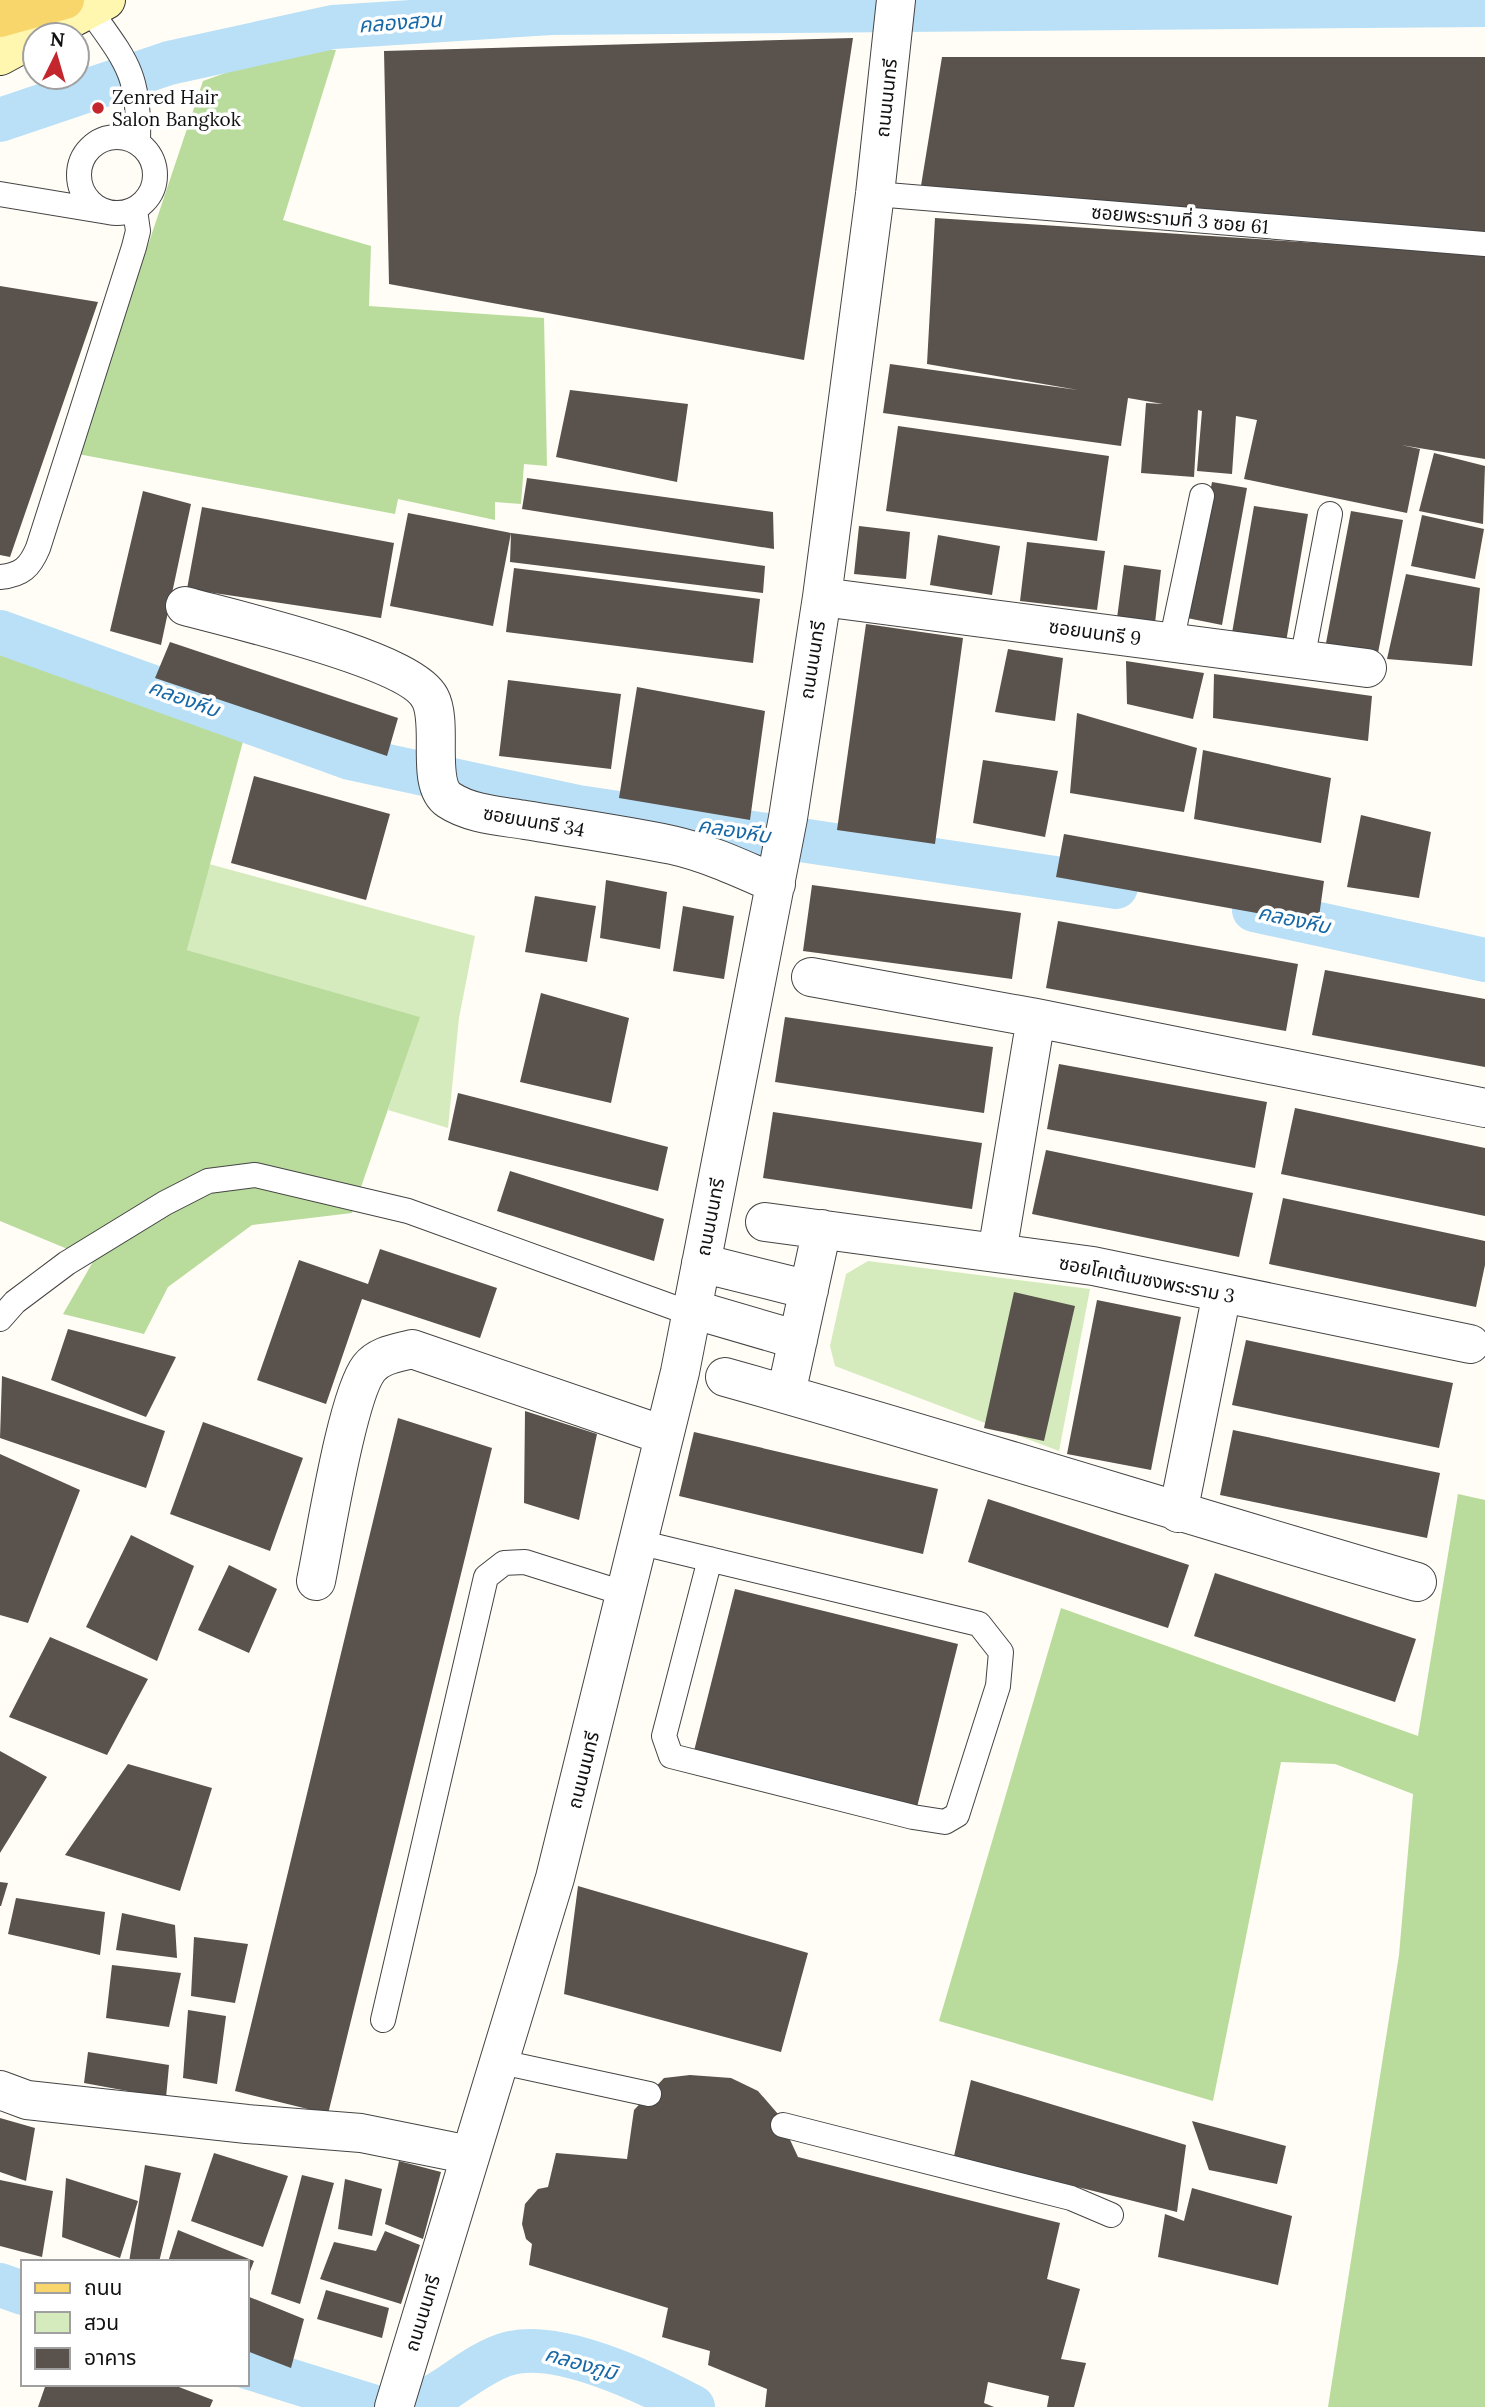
<svg xmlns="http://www.w3.org/2000/svg" width="1485" height="2407" font-family="Lora,'Noto Sans Thai',serif">
  <style>
    .green { fill: #d5ebbd }
    .forest { fill: #b9dc9c }
    .lines { fill: none; stroke-linecap: round; stroke-linejoin: round }
    .canal { stroke: #b9e0f7; stroke-width: 44 }
    .building { fill: #5a524d }
    .lane-casing { stroke: #444; stroke-width: 26 }
    .street-casing { stroke: #444; stroke-width: 40 }
    .secondary-casing { stroke: #333; stroke-width: 40 }
    .primary-casing { stroke: #222; stroke-width: 40 }
    .lane { stroke: #fff; stroke-width: 24 }
    .street { stroke: #fff; stroke-width: 38 }
    .secondary { stroke: #fff6b0; stroke-width: 38 }
    .primary { stroke: #f9d66b; stroke-width: 38 }
    .poi-dot { fill: #c4262e; stroke: #fff; stroke-width: 2.5 }
    .labels { text-anchor: middle; dominant-baseline: central; stroke-width: 7; stroke-linejoin: round; paint-order: stroke }
    .poi-label { font-size: 19px; fill: #111; stroke: #fff; text-anchor: start }
    .street-label { font-size: 19px; fill: #111; stroke: #fff }
    .water-label { font-size: 21px; font-style: italic; fill: #1768a6; stroke: #fff }
  </style>
  <rect width="100%" height="100%" fill="#fffdf5"/>
  <path class="green" d="M209 864 475 936 459 1018 448 1128 388 1110 419 1017 187 950Z
    M868 1261 1090 1289 1059 1451 835 1366 830 1346 846 1274Z"/>
  <path class="forest" d="M290 50H336L283 220 371 246 369 306 544 318 547 466 524 464 521 504 495 502V520L398 499 395 514 78 454 203 81Z
    M0 648 245 734 187 950 420 1017 352 1213 252 1225 168 1287 144 1334 63 1314 94 1260 0 1221Z
    M1458 1494 1485 1500V2407H1328L1399 1955 1413 1794 1335 1764 1281 1762 1213 2101 939 2021 1061 1608 1418 1736Z"/>
  <g class="lines">
    <path class="canal" d="M0 120 169 63 333 27 551 13 1485 5
      M0 632 350 758 578 807 1116 887
      M1254 910 1485 960
      M0 2285 23 2293
      M247 2367 375 2407
      M393 2407C403 2405 416 2405 425 2401 452 2388 475 2365 504 2355 555 2337 648 2383 693 2407"/>
  </g>
  <path class="building" d="M853 38 804 360 389 284 384 51Z
    M942 57H1485V244L919 198Z
    M935 218 1485 254V459L1401 445 1420 449 1407 513 1244 479 1257 420 1236 416 1232 474 1197 471 1202 411 1198 410 1194 477 1141 473 1146 403 1163 404 1128 398 1121 446 883 413 890 364 1078 390 927 364Z
    M0 286 98 302 10 557 0 555Z
    M570 390 688 404 677 482 556 457Z
    M898 426 1109 456 1097 541 886 511Z
    M1434 453 1485 466 1483 524 1419 511Z
    M527 478 773 512 774 549 522 509Z
    M1212 482 1247 488 1222 625 1187 618Z
    M143 491 191 504 161 645 110 631Z
    M1254 506 1308 514 1286 642 1232 633Z
    M202 507 394 543 381 618 187 589Z
    M1351 511 1403 520 1378 653 1326 643Z
    M408 513 511 533 493 626 390 606Z
    M1422 515 1484 529 1475 579 1411 566Z
    M859 526 910 532 906 579 854 574Z
    M511 533 765 566 763 593 510 562Z
    M938 535 1000 546 992 595 930 585Z
    M1027 542 1105 551 1097 610 1020 601Z
    M1124 565 1161 570 1155 623 1117 618Z
    M514 568 760 599 753 663 506 632Z
    M1406 574 1480 588 1472 666 1387 659Z
    M866 624 963 638 935 844 837 830Z
    M170 642 398 718 387 756 155 678Z
    M1008 649 1063 658 1055 721 995 712Z
    M1126 661 1204 673 1193 719 1127 704Z
    M1214 674 1372 696 1368 741 1213 718Z
    M508 680 621 694 611 769 499 756Z
    M637 687 765 711 750 820 619 798Z
    M1077 713 1197 748 1184 812 1070 793Z
    M1203 750 1331 778 1321 843 1194 819Z
    M983 760 1058 771 1045 837 973 823Z
    M254 776 390 814 366 900 231 863Z
    M1361 815 1431 832 1419 898 1347 887Z
    M1064 834 1324 881 1318 924 1056 877Z
    M606 880 667 892 660 949 600 938Z
    M812 885 1021 913 1012 979 803 951Z
    M535 896 596 906 587 962 525 952Z
    M683 906 734 916 724 979 673 971Z
    M1058 921 1298 964 1286 1031 1046 988Z
    M1325 970 1485 999V1067L1312 1035Z
    M541 993 629 1018 611 1103 520 1082Z
    M785 1017 993 1047 984 1113 775 1082Z
    M1059 1064 1267 1102 1255 1168 1047 1129Z
    M458 1093 668 1147 658 1191 448 1140Z
    M1295 1108 1485 1148V1216L1281 1174Z
    M773 1112 982 1143 972 1209 763 1178Z
    M1046 1150 1253 1193 1239 1257 1032 1214Z
    M510 1171 664 1219 654 1261 497 1211Z
    M1283 1198 1485 1241V1265L1476 1307 1269 1264Z
    M380 1249 497 1288 480 1338 362 1299 326 1404 257 1380 299 1260 368 1284Z
    M1014 1292 1075 1306 1044 1441 984 1428Z
    M1097 1300 1181 1317 1151 1470 1067 1454Z
    M68 1329 176 1357 146 1417 51 1380Z
    M1246 1340 1453 1383 1439 1448 1232 1405Z
    M2 1376 165 1431 146 1488 0 1438Z
    M525 1411 597 1434 579 1520 524 1503Z
    M398 1418 492 1448 328 2114 235 2091Z
    M203 1422 303 1458 270 1551 170 1514Z
    M1233 1430 1440 1473 1427 1538 1220 1495Z
    M694 1432 938 1489 923 1554 679 1496Z
    M0 1454 80 1490 28 1623 0 1615Z
    M988 1499 1189 1565 1168 1628 968 1562Z
    M131 1535 194 1566 157 1661 86 1627Z
    M229 1565 277 1589 249 1653 198 1630Z
    M1215 1573 1416 1639 1395 1702 1194 1636Z
    M735 1589 958 1644 917 1807 694 1751Z
    M50 1637 148 1679 107 1755 9 1717Z
    M0 1751 47 1777 0 1853Z
    M128 1764 212 1788 180 1891 65 1855Z
    M0 1882 8 1883 1 1906H0Z
    M578 1886 808 1953 781 2052 564 1994Z
    M16 1898 105 1912 100 1955 8 1934Z
    M122 1913 175 1925 177 1958 116 1950Z
    M194 1937 248 1944 235 2003 191 1996Z
    M112 1965 181 1973 169 2027 106 2018Z
    M188 2010 226 2016 217 2084 183 2078Z
    M88 2052 169 2065 166 2098 84 2083Z
    M690 2075 731 2078 758 2091 778 2114 798 2157 1060 2223 1047 2279 1080 2289 1061 2359 1086 2363 1074 2407H1047L1049 2396 988 2382 984 2403 994 2407H765L767 2389 708 2365 710 2351 662 2337 668 2308 529 2265 532 2244 526 2239 522 2224 525 2204 538 2189 548 2187 556 2153 627 2159 634 2110 664 2078Z
    M971 2080 1186 2145 1177 2212 954 2156Z
    M0 2118 35 2128 26 2181 0 2172Z
    M1192 2121 1286 2146 1277 2184 1209 2170Z
    M214 2153 288 2176 263 2247 191 2221Z
    M399 2161 441 2172 423 2239 385 2224Z
    M145 2165 181 2173 159 2262H129Z
    M302 2175 334 2183 300 2304 271 2294Z
    M66 2178 138 2201 120 2258 62 2237Z
    M345 2179 382 2189 372 2236 338 2229Z
    M0 2180 53 2191 42 2257 0 2246Z
    M1192 2188 1292 2216 1278 2285 1158 2257 1165 2214 1184 2221Z
    M178 2230 254 2261 247 2279V2262H168Z
    M385 2231 420 2245 401 2304 320 2279 334 2242 376 2251Z
    M326 2290 389 2308 382 2338 317 2319Z
    M247 2296 304 2319 291 2368 247 2351Z
    M46 2384H171L213 2400 210 2407H38Z"/>
  <g class="lines">
    <g class="lane-casing">
      <path id="lane" d="M89 9C126 61 140 74 138 141
        M79 175a38 38 0 1 1 76 0a38 38 0 1 1-76 0Z
        M0 194 108 212
        M875 194 1485 244
        M0 577C22 575 30 567 38 548L134 247 138 231 135 210
        M1171 643 1202 496
        M1302 660 1330 514
        M0 1319 15 1302 67 1263 165 1203 208 1181 255 1175 408 1211 692 1314
        M638 1542 979 1624 1001 1652 998 1686 957 1815 945 1822 913 1817 671 1756 664 1736 710 1559
        M383 2020 486 1577 504 1563 525 1562 626 1594
        M501 2062 649 2094
        M783 2125 1071 2198 1111 2215"/>
    </g>
    <g class="street-casing">
      <path id="street" d="M822 597 1367 668
        M185 606C232 619 410 659 430 698 444 724 425 784 449 800 470 814 500 816 525 820 574 828 623 835 672 845 708 853 742 869 776 884
        M811 977 1036 1018 1485 1108
        M765 1222 1093 1266 1470 1344
        M997 1253 1036 1018
        M701 1263 809 1290
        M692 1309 798 1340
        M725 1377C957 1442 1186 1515 1417 1582
        M786 1394 822 1229
        M1178 1513 1222 1293
        M316 1581C325 1538 347 1396 369 1368 379 1355 397 1353 412 1349L663 1435
        M0 2090 27 2100 247 2124 361 2133 470 2155
        M394 2407 555 1878 680 1372 788 818 822 597 875 194 896 0"/>
    </g>
    <g class="secondary-casing">
      <path id="secondary" d="M40 35 106 0
        M0 56 35 37"/>
    </g>
    <g class="primary-casing">
      <path id="primary" d="M0 18 65 0"/>
    </g>
    <use href="#lane" class="lane"/>
    <use href="#street" class="street"/>
    <use href="#secondary" class="secondary"/>
    <use href="#primary" class="primary"/>
  </g>
  <circle class="poi-dot" cx="98" cy="108" r="7"/>
  <g class="labels">
    <g class="poi-label">
      <text x="112" y="97">Zenred Hair<tspan x="112" dy="22">Salon Bangkok</tspan></text>
    </g>
    <g class="street-label">
      <text transform="translate(886 98) rotate(-84)">ถนนนนทรี</text>
      <text transform="translate(1180 219) rotate(5)">ซอยพระรามที่ 3 ซอย 61</text>
      <text transform="translate(1095 632) rotate(8)">ซอยนนทรี 9</text>
      <text transform="translate(812 660) rotate(-81)">ถนนนนทรี</text>
      <text transform="translate(534 821) rotate(10)">ซอยนนทรี 34</text>
      <text transform="translate(710 1217) rotate(-79)">ถนนนนทรี</text>
      <text transform="translate(1147 1279) rotate(11)">ซอยโคเต้เมซงพระราม 3</text>
      <text transform="translate(583 1770) rotate(-76)">ถนนนนทรี</text>
      <text transform="translate(422 2313) rotate(-73)">ถนนนนทรี</text>
    </g>
    <g class="water-label">
      <text transform="translate(400 22) rotate(-4)">คลองสวน</text>
      <text transform="translate(184 698) rotate(20)">คลองหีบ</text>
      <text transform="translate(734 830) rotate(9)">คลองหีบ</text>
      <text transform="translate(1294 919) rotate(12)">คลองหีบ</text>
      <text transform="translate(581 2363) rotate(16)">คลองภูมิ</text>
    </g>
  </g>
  <rect x="21" y="2260" width="228" height="126" fill="#ffffff" stroke="#a0a0a0" stroke-width="2"/>
  <rect x="35" y="2283" width="35" height="10" fill="#f9d66b" stroke="#a0a0a0" stroke-width="2"/>
  <text x="84" y="2295" font-size="21" fill="#111111">ถนน</text>
  <rect x="35" y="2312" width="35" height="21" fill="#d5ebbd" stroke="#a0a0a0" stroke-width="2"/>
  <text x="84" y="2330" font-size="21" fill="#111111">สวน</text>
  <rect x="35" y="2348" width="35" height="21" fill="#5a524d" stroke="#a0a0a0" stroke-width="2"/>
  <text x="84" y="2365" font-size="21" fill="#111111">อาคาร</text>
  <g transform="translate(56 56) rotate(5)"><circle r="33" fill="#ffffff" stroke="#a0a0a0" stroke-width="2"/>
  <path d="M0-5L12 26L0 18L-12 26Z" fill="#c4262e"/>
  <text y="-10" font-size="19" font-weight="bold" text-anchor="middle" fill="#111111">N</text>
  </g>
</svg>
